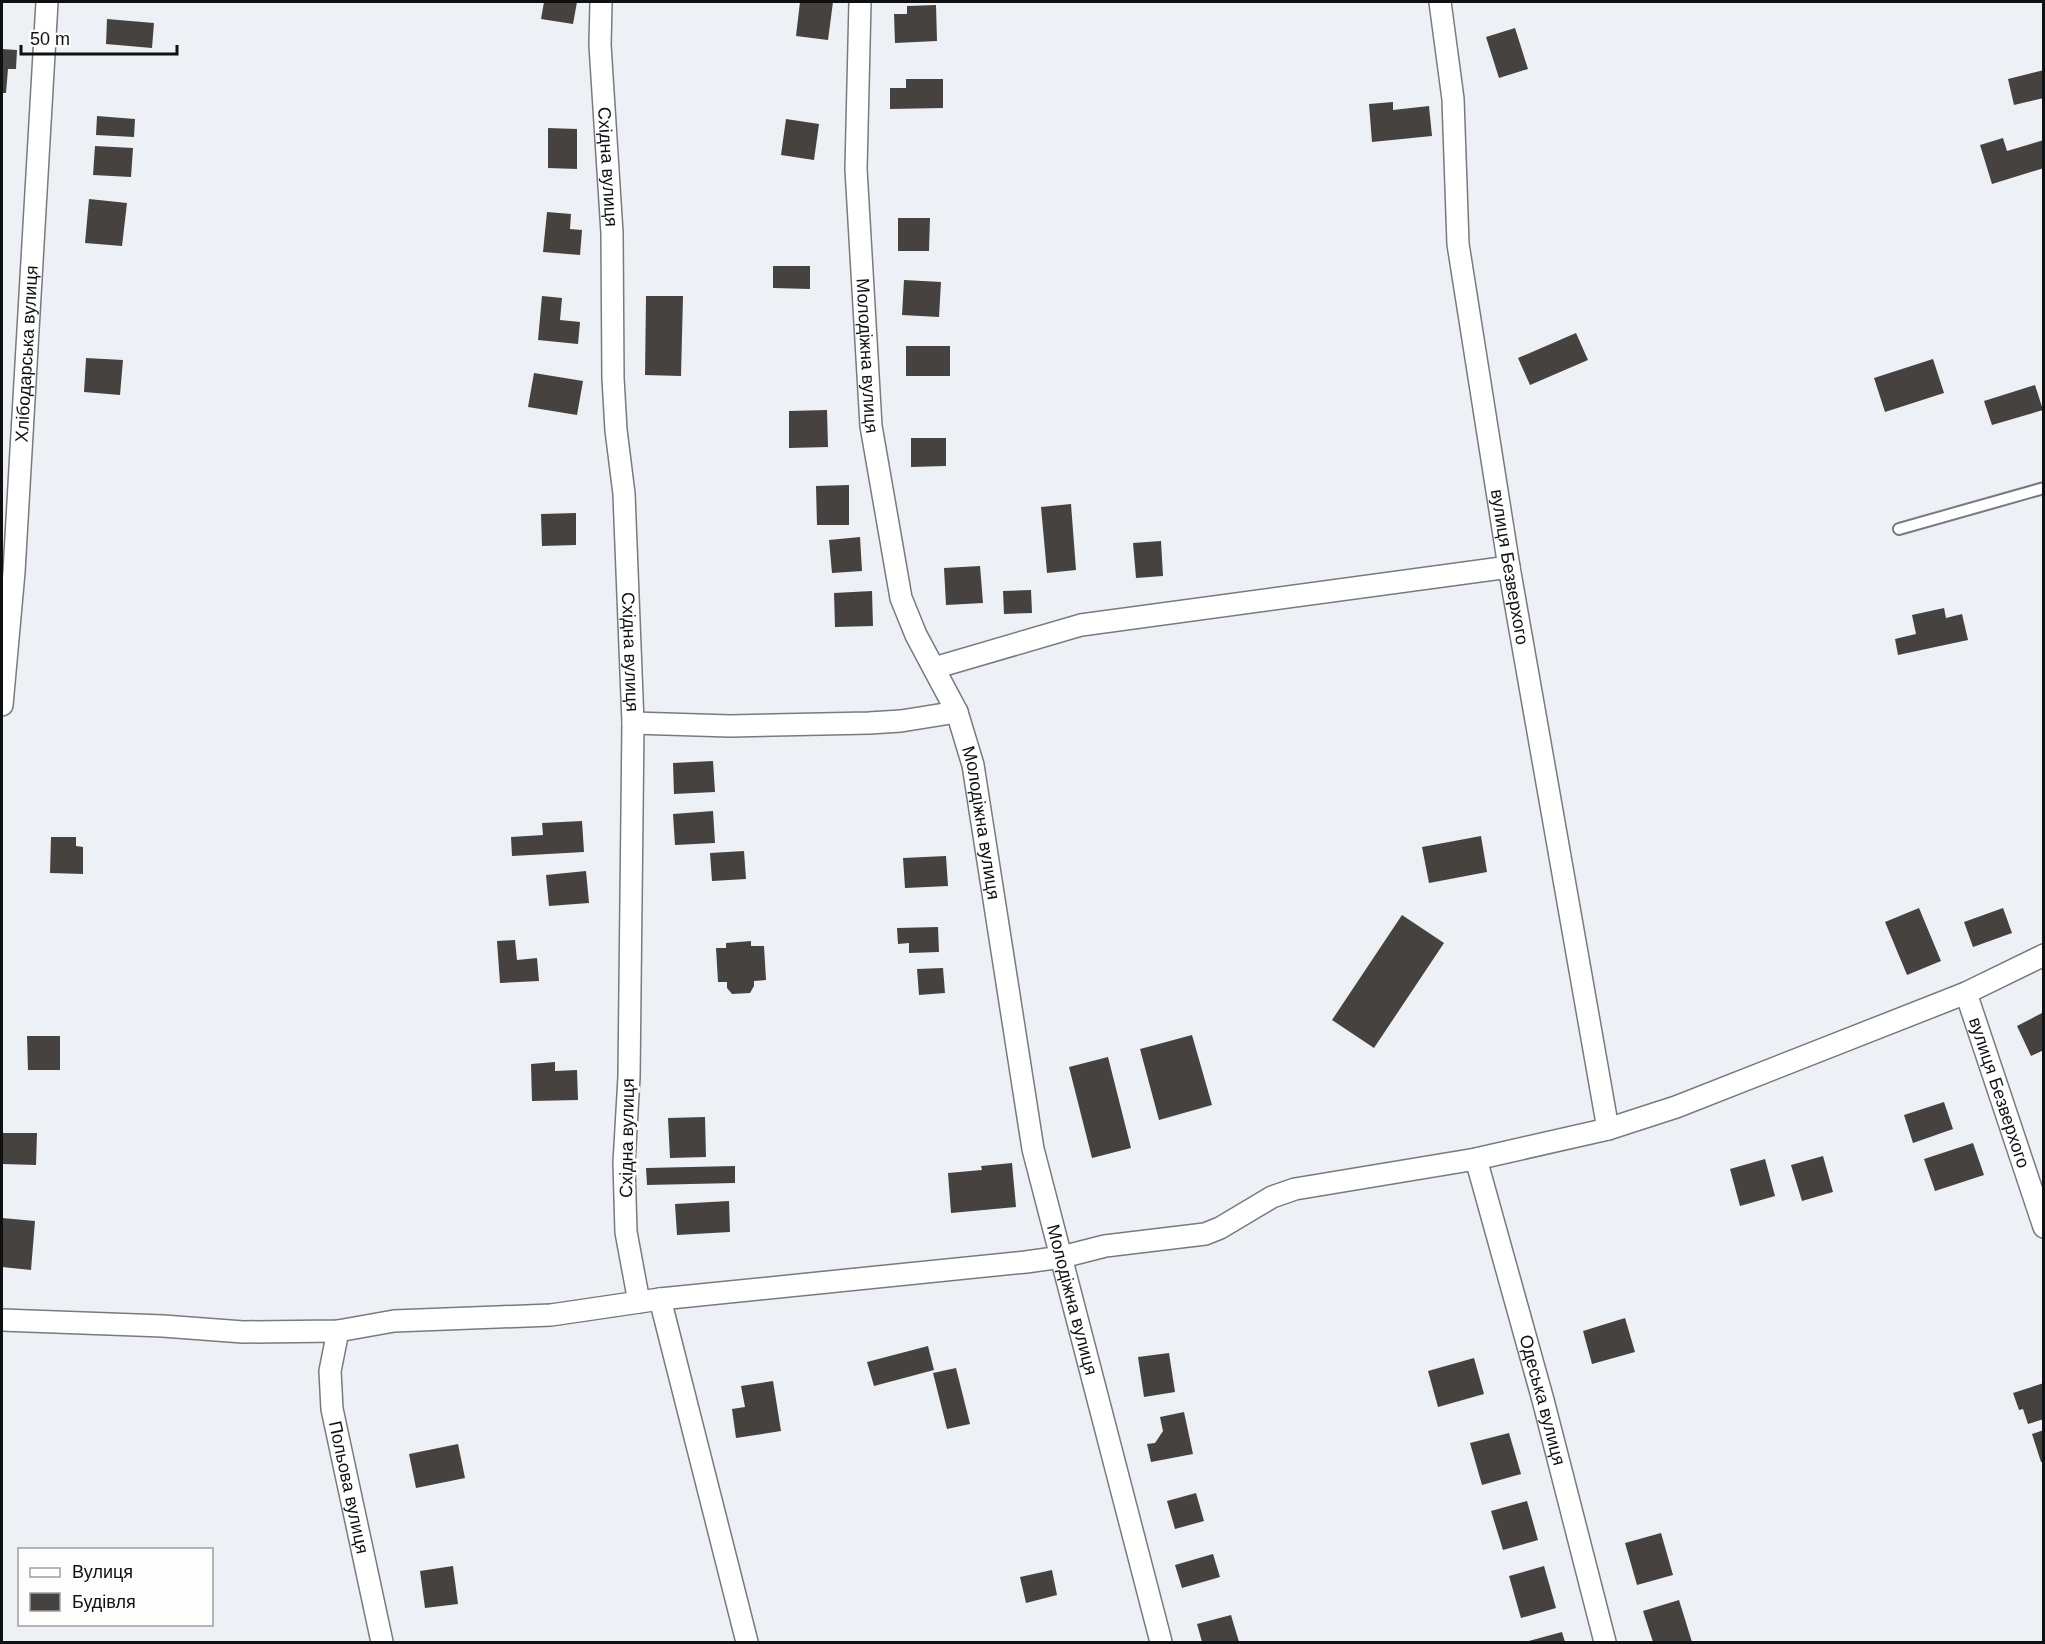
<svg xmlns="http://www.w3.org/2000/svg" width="2045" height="1644" font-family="Helvetica,sans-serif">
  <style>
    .building { fill: #464240 }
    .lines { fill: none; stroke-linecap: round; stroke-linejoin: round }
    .service-casing { stroke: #777a7e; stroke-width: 14 }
    .minor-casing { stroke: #777a7e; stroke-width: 24 }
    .service { stroke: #fff; stroke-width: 10 }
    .minor { stroke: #fff; stroke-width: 21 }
    .labels { text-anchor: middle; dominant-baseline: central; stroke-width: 6; stroke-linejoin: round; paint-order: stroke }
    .street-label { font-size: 18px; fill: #0f1012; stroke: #fdfdfe }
  </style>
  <rect width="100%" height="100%" fill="#edf0f4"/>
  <path class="building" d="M544 2H577L573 24 541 19Z
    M800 2H833L828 40 796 36Z
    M936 5 937 41 895 43 894 14H907V6Z
    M107 19 154 23 152 48 106 44Z
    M1515 28 1528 69 1499 78 1486 37Z
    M2 49 17 50 16 69H8L6 93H2Z
    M2044 70V98L2014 105 2008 79Z
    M906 79H943V108L890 109V88H906Z
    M1393 102V110L1429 106 1432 136 1372 142 1369 104Z
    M97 116 135 119 134 137 96 135Z
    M786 119 819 124 814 160 781 155Z
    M548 128 577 129V169L548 168Z
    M2003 138 2007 151 2044 140V168L1992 184 1980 145Z
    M95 146 133 148 131 177 93 175Z
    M89 199 127 203 122 246 85 243Z
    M547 212 571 214 570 229 582 230 580 255 543 252Z
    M898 218H930L929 251H898Z
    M773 266H810V289L773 288Z
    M904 280 941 282 939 317 902 315Z
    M542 296 562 298 560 320 580 322 578 344 538 340Z
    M646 296H683L681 376 645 375Z
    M1576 333 1588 360 1530 385 1518 358Z
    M906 346H950V376H906Z
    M86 358 123 360 120 395 84 392Z
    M1933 359 1944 393 1885 412 1874 378Z
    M534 373 583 381 577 415 528 407Z
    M2035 385 2043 410 1992 425 1984 401Z
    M827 410 828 447 789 448V411Z
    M911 438H946V466L911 467Z
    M849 485V525H817L816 486Z
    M1071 504 1076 570 1047 573 1041 507Z
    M576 513V545L542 546 541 514Z
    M860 537 862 571 832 573 829 540Z
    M1161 541 1163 576 1136 578 1133 543Z
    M980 566 983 603 946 605 944 568Z
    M1031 590 1032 613 1004 614 1003 591Z
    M872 591 873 626 835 627 834 593Z
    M1944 608 1946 618 1962 614 1968 640 1898 655 1895 639 1916 634 1912 615Z
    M713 761 715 792 674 794 673 763Z
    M713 811 715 843 675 845 673 814Z
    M582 821 584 852 512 856 511 837 543 835 542 823Z
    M1481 836 1487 872 1429 883 1422 847Z
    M51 837H76V846L83 847V874L50 873Z
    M744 851 746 879 712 881 710 853Z
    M946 856 948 886 905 888 903 858Z
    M586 871 589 903 549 906 546 875Z
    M1919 908 1941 961 1907 975 1885 922Z
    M2003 908 2012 933 1973 947 1964 922Z
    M1402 915 1444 943 1374 1048 1332 1020Z
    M938 927 939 952 909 953V943L898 944 897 928Z
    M515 940 517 960 537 958 539 981 500 983 497 941Z
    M751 941V946H764L766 980 754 981V986L750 993 732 994 727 988V982H718L716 948H726V943Z
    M943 968 945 993 919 995 917 969Z
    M2042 1013 2044 1050 2031 1056 2017 1026Z
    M1192 1035 1212 1105 1159 1120 1140 1049Z
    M27 1036H60V1070H28Z
    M1108 1057 1131 1148 1092 1158 1069 1067Z
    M555 1062V1071L577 1070 578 1100 532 1101 531 1064Z
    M1944 1102 1953 1129 1913 1143 1904 1115Z
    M705 1117 706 1157 670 1158 668 1118Z
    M2 1133H37L36 1165 2 1164Z
    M1973 1143 1984 1175 1935 1191 1924 1159Z
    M1823 1156 1833 1192 1802 1201 1791 1165Z
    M1765 1159 1775 1196 1740 1206 1730 1169Z
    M1012 1163 1016 1207 951 1213 948 1173 982 1170 981 1166Z
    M735 1166V1183L647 1185 646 1168Z
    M729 1201 730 1232 677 1235 675 1204Z
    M2 1218 35 1221 31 1270 2 1267Z
    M1625 1318 1635 1352 1592 1364 1583 1331Z
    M928 1346 934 1370 874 1386 867 1362Z
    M1169 1353 1175 1392 1144 1397 1138 1357Z
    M1474 1358 1484 1394 1438 1407 1428 1371Z
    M956 1368 970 1424 947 1429 933 1373Z
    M773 1381 781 1431 736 1438 732 1409 745 1407 741 1386Z
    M2044 1383V1419L2028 1424 2023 1409 2019 1410 2013 1393Z
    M1184 1412 1193 1454 1151 1462 1147 1444 1155 1443 1163 1431 1160 1417Z
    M2044 1430V1462H2041L2032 1434Z
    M1509 1433 1521 1474 1482 1485 1470 1443Z
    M458 1444 465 1478 416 1488 409 1454Z
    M1196 1493 1204 1521 1175 1529 1167 1501Z
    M1527 1501 1538 1540 1503 1550 1491 1511Z
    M1661 1533 1673 1575 1637 1585 1625 1543Z
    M1213 1554 1220 1577 1182 1588 1175 1565Z
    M453 1566 458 1604 425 1608 420 1571Z
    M1544 1566 1556 1608 1521 1618 1509 1576Z
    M1052 1570 1057 1595 1026 1603 1020 1577Z
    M1679 1600 1692 1642H1653L1643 1611Z
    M1231 1615 1239 1642H1202L1197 1624Z
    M1562 1632 1565 1642H1525Z"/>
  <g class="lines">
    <g class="service-casing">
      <path id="service" d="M1899 529 2044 488"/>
    </g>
    <g class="minor-casing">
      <g id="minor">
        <path id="s1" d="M601 2 600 45 612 233 613 378 616 430 624 494 633 723 629 1077 624 1163 626 1232 639 1302"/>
        <path id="s2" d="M860 2 856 169 871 426 901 598 916 635 957 712 973 765 1033 1149 1161 1642"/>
        <path id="s3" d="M1440 2 1453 99 1458 244 1509 567 1608 1129"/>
        <path d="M934 668 1081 625 1509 567"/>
        <path id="s4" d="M2 705 14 572 47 2"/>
        <path d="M633 723 730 726 869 723 901 721 957 712"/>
        <path id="s5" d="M1966 993 2044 1227"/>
        <path id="s6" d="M1476 1159 1543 1400 1605 1642"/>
        <path d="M660 1299 747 1642"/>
        <path d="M2 1320 163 1326 243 1332 338 1331 394 1321 551 1315 660 1299 1026 1262 1062 1257 1105 1246 1205 1234 1220 1228 1272 1197 1295 1189 1476 1159 1608 1129 1676 1107 1966 993 2044 955"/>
        <path id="s7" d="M338 1331 330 1371 332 1409 382 1642"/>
      </g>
    </g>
    <use href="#service" class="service"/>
    <use href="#minor" class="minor"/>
  </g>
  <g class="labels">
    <g class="street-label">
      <text stroke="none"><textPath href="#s1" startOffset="165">Східна вулиця</textPath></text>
      <text stroke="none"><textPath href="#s4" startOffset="352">Хлібодарська вулиця</textPath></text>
      <text stroke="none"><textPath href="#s2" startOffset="354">Молодіжна вулиця</textPath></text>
      <text stroke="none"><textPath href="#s3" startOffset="570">вулиця Безверхого</textPath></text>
      <text stroke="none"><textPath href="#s1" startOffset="651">Східна вулиця</textPath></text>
      <text stroke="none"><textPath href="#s2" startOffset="840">Молодіжна вулиця</textPath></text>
      <text stroke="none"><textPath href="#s5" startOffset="105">вулиця Безверхого</textPath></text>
      <text transform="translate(627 1138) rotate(-89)">Східна вулиця</text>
      <text stroke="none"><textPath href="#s2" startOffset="1326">Молодіжна вулиця</textPath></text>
      <text stroke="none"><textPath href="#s6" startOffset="250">Одеська вулиця</textPath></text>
      <text stroke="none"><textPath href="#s7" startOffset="159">Польова вулиця</textPath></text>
    </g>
  </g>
  <rect width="2045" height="1644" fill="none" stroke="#0f1012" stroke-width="6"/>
  <rect x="18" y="1548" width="195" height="78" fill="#fdfdfe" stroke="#9e9ea0" stroke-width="1.5"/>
  <rect x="30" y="1568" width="30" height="9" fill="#ffffff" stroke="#9e9ea0" stroke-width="1.5"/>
  <text x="72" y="1578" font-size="18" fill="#0f1012">Вулиця</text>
  <rect x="30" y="1593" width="30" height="18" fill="#464240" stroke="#9e9ea0" stroke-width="1.5"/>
  <text x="72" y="1608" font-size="18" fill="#0f1012">Будівля</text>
  <path d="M21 45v9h156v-9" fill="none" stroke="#0f1012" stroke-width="3"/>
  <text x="30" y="45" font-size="18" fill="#0f1012" stroke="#fdfdfe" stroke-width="4.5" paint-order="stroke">50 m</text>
</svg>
